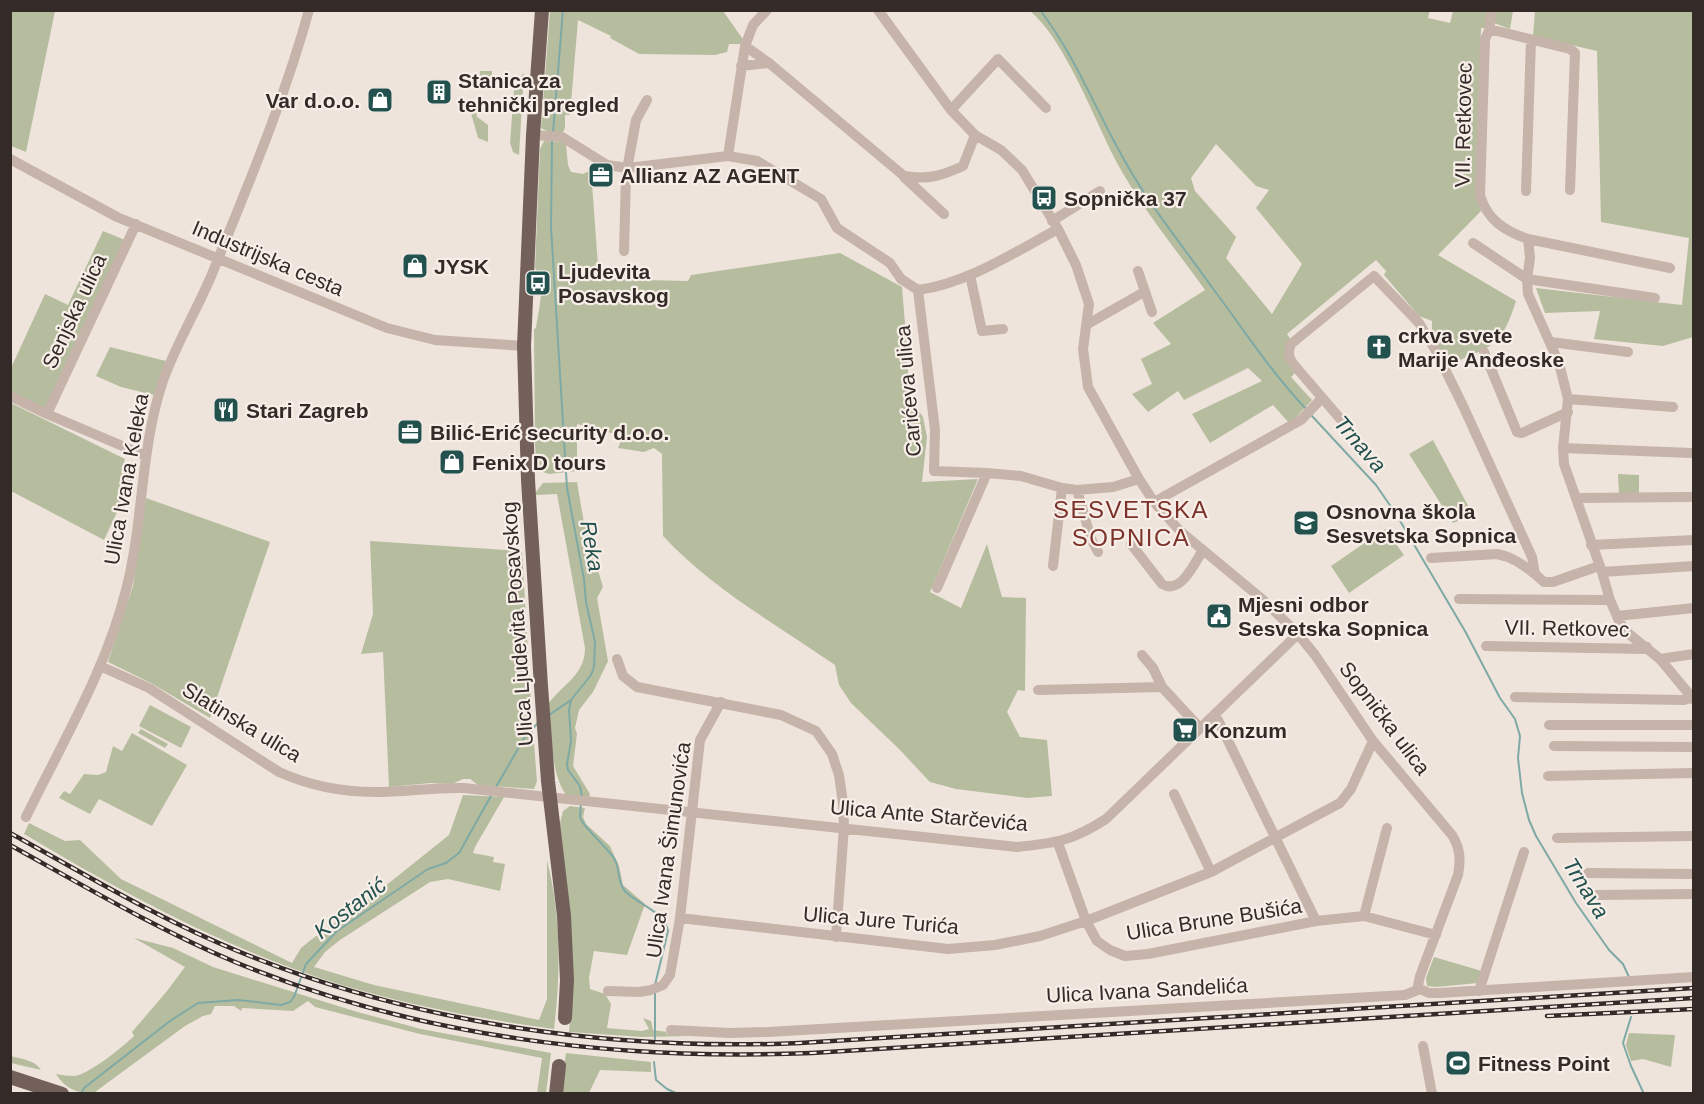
<svg xmlns="http://www.w3.org/2000/svg" width="1704" height="1104" font-family="Arial,sans-serif">
  <style>
    .green { fill: #b6bd9e; fill-rule: evenodd }
    .lines { fill: none; stroke-linecap: round; stroke-linejoin: round }
    .stream { stroke: #7ea9a5; stroke-width: 2 }
    .minor { stroke: #c6b3a9; stroke-width: 10 }
    .major { stroke: #74605b; stroke-width: 14 }
    .rail-casing { stroke: #342a28; stroke-width: 4.5 }
    .rail { stroke: #f7eee8; stroke-width: 2; stroke-dasharray: 7; stroke-linecap: butt }
    .labels { text-anchor: middle; dominant-baseline: central; stroke-width: 4.5; stroke-linejoin: round; paint-order: stroke }
    .poi-label { font-size: 21px; font-weight: bold; fill: #342a28; stroke: #f7eee8; text-anchor: start }
    .street-label { font-size: 21px; fill: #342a28; stroke: #f7eee8 }
    .water-label { font-size: 22px; font-style: italic; fill: #22514e; stroke: #f7eee8 }
    .quarter-label { font-size: 24px; letter-spacing: 1.5px; fill: #7b322a; stroke: #f7eee8 }
  </style>
  <rect width="100%" height="100%" fill="#efe4dc"/>
  <path class="green" d="M1430 10 1428 18 1450 23 1453 11H1489L1485 28H1481L1476 173 1481 211 1438 255 1516 301C1501 349 1490 347 1448 365L1432 336V321L1419 316 1384 275 1386 271 1376 260 1287 334 1291 340 1296 372 1291 377 1312 400 1290 424 1273 405 1210 443 1192 414 1262 381 1248 368 1184 400 1178 391 1148 412 1132 394 1152 384 1141 359 1171 344 1153 323 1205 290C1175 248 1140 206 1116 161 1094 119 1065 40 1030 11ZM1216 144 1256 186 1269 190 1256 208 1302 264 1272 314 1226 258 1236 237 1195 191 1191 178Z
    M10 11H55L26 152 11 146Z
    M550 11H723L745 42 742 44H729L727 52 715 55 639 54 610 38 611 36 578 20 570 115H565V128L563 132H549L541 128Z
    M1496 11H1513L1510 29 1494 23Z
    M1535 11H1693V337L1663 346 1594 339 1600 311 1545 313 1536 288 1682 305 1689 238 1601 222 1597 51 1533 36Z
    M480 71H492V83L479 82Z
    M524 73 519 155 513 152 510 143 514 90 517 81Z
    M473 109 479 112 476 116 488 125V142L478 138 471 113Z
    M544 141 561 142 566 145 568 165 571 172 583 174 591 170 599 279 688 281 691 275 840 253 902 287 907 348 909 397 923 417 927 437 922 482 978 479 930 592 961 608 987 544 1002 597 1026 598 1025 691 1018 690 1007 712 1020 737 1047 740 1052 796 1027 798 956 789 930 782 899 749 851 703 839 685 835 665C777 625 711 588 663 536L662 454 654 448 644 452 618 448 623 436 577 424V471L549 474 537 470 535 446 534 329 536 328C538 310 547 283 535 268L540 149Z
    M103 231 125 240 48 410 11 392V368L45 294 68 305Z
    M110 347 166 361 154 395 121 387 96 376Z
    M11 403 125 459 121 473 134 476 104 540 11 491Z
    M1433 440 1473 515 1453 523 1409 454Z
    M1618 474 1639 475V494H1619Z
    M577 482 584 523 603 587 597 598 608 661 593 692 579 710 575 728 577 734 573 766 590 794 589 797 567 796C550 775 552 731 548 704 563 684 585 675 585 648L557 494 536 495V492L543 483Z
    M146 498 270 542 210 718 151 683 108 662 133 586Z
    M1385 529 1404 555 1349 593 1331 566Z
    M370 541 522 551 532 718 537 781 534 789 478 785 470 779H463L452 784 431 783 389 787 383 652 361 654 373 614Z
    M150 705 191 727 181 748 139 726Z
    M141 729 168 744 165 748 138 733Z
    M132 733 187 765 152 826 99 799 90 814 59 798 64 791 70 794 84 774 98 775 106 772 113 746 122 751Z
    M463 795 504 797 475 847 473 853 494 857 493 862 505 864 500 891 448 879 430 882 340 940 325 952 314 967 374 985 539 1020 547 999V860C561 916 561 972 554 1029 467 1017 379 1000 297 970 200 935 111 886 24 834L29 823 65 841 80 840 121 879 292 963 301 948 312 939 379 891 449 835Z
    M570 806 585 808 583 817 586 824 610 846 619 866 623 885 645 904 627 955 594 951 589 978 590 989 605 994 611 1004 607 1028 642 1031 649 1029 643 1018 651 1021 653 1030 667 1032 666 1034 692 1036 642 1037 569 1032 570 1019 560 823 563 811Z
    M134 938 173 948 213 967 354 1011 421 1029 551 1053 546 1093H537L542 1058 420 1034 315 1007 308 1001 293 1011 242 1008 241 1011 234 1006H215L211 1014 203 1016 185 1026 95 1092 97 1093C79 1094 66 1090 56 1074 62 1075 69 1076 75 1076 89 1074 123 1047 134 1036L132 1032 167 991 185 967Z
    M1434 957 1482 971 1478 983 1436 987 1427 986 1426 978Z
    M1629 1033 1675 1035 1671 1067 1643 1059 1631 1061 1626 1045Z
    M566 1053 651 1062V1072L600 1070 589 1093 560 1094Z
    M10 1056C22 1059 35 1060 41 1070L11 1063Z"/>
  <g class="lines">
    <path class="stream" d="M1040 10C1074 54 1094 106 1121 154 1146 201 1180 242 1211 286 1242 327 1270 371 1306 409
      M553 133 563 10
      M552 141 551 227 567 488 584 579 586 602 595 642 594 667 591 675 571 700 569 710 571 741 567 764 568 770 580 786 582 797
      M1312 416 1376 485 1396 514 1465 631 1500 698 1515 719 1520 736 1518 758 1522 793 1529 820 1536 836 1576 903 1609 950 1623 964 1629 977
      M549 715 571 700
      M496 787 526 735 539 722
      M581 803C581 807 580 813 580 817 582 827 608 847 615 860 620 869 617 882 625 891 637 904 664 911 668 931L655 985
      M655 991V1039
      M1631 1017 1623 1043 1631 1066 1644 1094
      M654 1062 656 1080 667 1089 678 1094
      M81 1094 84 1088 170 1021 198 1003 238 1000 281 1005 290 1002 294 997 306 964 337 931 428 869 446 863 459 853 492 794"/>
    <path class="minor" d="M878 10 951 110 975 135 1001 150 1022 170 1058 229 1076 265 1089 304 1083 349 1088 387 1139 479 1154 502 1180 531 1262 599 1298 634 1315 655 1373 741 1452 835C1460 848 1461 859 1458 875L1420 976 1418 986 1420 989
      M1489 31 1492 10
      M745 46 769 63 904 176C928 180 941 176 963 166L975 135
      M741 66 769 63
      M951 110 998 59 1046 108
      M533 135 562 137 607 165 628 168 728 156 757 161 821 199 837 228 890 263 901 279 918 290C968 283 1013 253 1058 229
      M728 156 745 46 753 25 767 10
      M10 159 117 217 387 328 435 340 524 346
      M904 177 944 214
      M1570 190 1575 53 1570 49 1497 31H1489L1485 39 1480 195C1487 220 1505 231 1528 239L1530 258 1527 279 1528 294 1559 363 1568 399 1563 448 1564 464 1602 572 1610 600 1620 623 1629 634 1660 659 1694 700
      M1526 191 1531 40
      M1052 221 1100 191
      M1528 239 1670 268
      M1473 243 1527 279 1655 298
      M624 251 626 175 636 120 647 100
      M1138 271 1152 312
      M970 275 982 331 1003 329
      M918 290 935 430 934 471 987 473 1021 476 1062 488 1077 490 1113 487 1139 479
      M1086 325 1144 292
      M1551 342 1628 352
      M1484 352 1517 432 1522 433 1568 412
      M10 396 47 414 146 456
      M1568 399 1673 407
      M47 414 136 224
      M1343 422 1295 366C1289 358 1287 354 1291 344L1374 276 1419 323 1436 351 1464 408 1532 557 1535 574 1544 582H1553L1599 566
      M1563 448 1692 453
      M1077 490 1091 539 1098 552
      M1577 498 1690 497
      M1154 502 1301 420 1322 398
      M1131 544 1162 584C1181 595 1194 564 1203 550
      M1591 545 1694 540
      M1431 558 1497 554C1513 557 1523 565 1535 574
      M1053 566 1062 488
      M1602 572 1694 566
      M937 588 987 473
      M1459 599 1610 600
      M1617 616 1694 608
      M1486 646 1644 649 1647 647
      M1142 655 1153 668 1162 687 1200 728
      M617 659 623 676 637 687 781 715 816 731 832 754 839 775 843 803 844 827 836 937
      M1660 659 1694 654
      M100 666 149 688 279 772C308 785 342 792 375 792 405 792 434 787 464 788L1017 847C1056 843 1072 841 1106 819L1298 634
      M1038 690 1162 687
      M1515 697 1684 700 1694 697
      M1215 714 1316 921
      M1549 725H1694
      M1554 746 1694 747
      M1548 776 1694 773
      M1174 794 1211 872
      M26 817C62 743 106 670 126 590 144 521 140 448 163 381 176 344 197 310 212 274 247 187 284 101 309 10
      M1557 838 1694 836
      M1058 843 1086 921 1097 941 1110 950 1125 956 1148 954 1316 921 1364 916 1436 935
      M1588 873 1694 874
      M1596 895 1694 894
      M1364 916 1387 828
      M680 918 948 949 995 945 1040 936 1086 921 1211 872 1340 803 1351 789 1373 741
      M608 991 639 992 651 990 663 985 670 975 680 918 700 740 721 702
      M1479 991 1524 852
      M671 1030 730 1033 768 1032 1405 995 1420 989 1429 993H1440L1694 977
      M1423 1046 1432 1094"/>
    <path class="major" d="M542 10 533 135 524 346 528 480 541 686 548 781 564 916 567 980 565 1018
      M10 1077 62 1094
      M556 1094 559 1066"/>
    <g class="rail-casing">
      <path id="rail" d="M10 833C85 874 160 920 240 952 416 1024 611 1051 800 1043L1694 988
        M10 845C84 886 157 929 235 962 416 1037 617 1061 812 1053L1694 998
        M1547 1016 1694 1009"/>
    </g>
    <use href="#rail" class="rail"/>
  </g>
  <defs>
    <g id="building-square" transform="scale(1.35)"><rect x="-9" y="-9" width="18" height="18" rx="4" fill="#22514e" stroke="#f7eee8"/><path d="M-4-6H4V6H1V3H-1V6H-4ZM-2.5-4.3h1.7v1.8h-1.7ZM.8-4.3h1.7v1.8H.8ZM-2.5-1h1.7V.8h-1.7ZM.8-1h1.7V.8H.8Z" fill="#fff"/></g>
    <g id="shop-square" transform="scale(1.35)"><rect x="-9" y="-9" width="18" height="18" rx="4" fill="#22514e" stroke="#f7eee8"/><path d="M-5-2.5h2.3a2.7 3.5 0 0 1 5.4 0H5L5.5 6h-11ZM-1.5-2.5h3a1.5 2.3 0 0 0-3 0Z" fill="#fff"/></g>
    <g id="office-square" transform="scale(1.35)"><rect x="-9" y="-9" width="18" height="18" rx="4" fill="#22514e" stroke="#f7eee8"/><path d="M-6-3h4V-5.5h4V-3h4V5H-6ZM-1-4.5V-3h2v-1.5ZM-6 0V1H6V0Z" fill="#fff"/></g>
    <g id="bus-square" transform="scale(1.35)"><rect x="-9" y="-9" width="18" height="18" rx="4" fill="#22514e" stroke="#f7eee8"/><path d="M-5-6H5V4H4V6H2V4H-2V6H-4V4H-5ZM-3.5-4V0h7V-4ZM-3.5 1.2v1.5H-2V1.2ZM2 1.2v1.5H3.5V1.2Z" fill="#fff"/></g>
    <g id="church-square" transform="scale(1.35)"><rect x="-9" y="-9" width="18" height="18" rx="4" fill="#22514e" stroke="#f7eee8"/><path d="M-1.2-6h2.4v3.5h3.3v2.4h-3.3V6h-2.4V-.1h-3.3v-2.4h3.3Z" fill="#fff"/></g>
    <g id="restaurant-square" transform="scale(1.35)"><rect x="-9" y="-9" width="18" height="18" rx="4" fill="#22514e" stroke="#f7eee8"/><path d="M-5-6h1v4h1v-4h1v4h1v-4h1v5L-1.5 .5V6h-2V.5L-5-1ZM5-6V6H3V1.5H1.5Q1.5-4 5-6Z" fill="#fff"/></g>
    <g id="school-square" transform="scale(1.35)"><rect x="-9" y="-9" width="18" height="18" rx="4" fill="#22514e" stroke="#f7eee8"/><path d="M0-5L7-2L0 1L-7-2ZM-4 1L0 2.5L4 1V4Q0 6-4 4Z" fill="#fff"/></g>
    <g id="civic-square" transform="scale(1.35)"><rect x="-9" y="-9" width="18" height="18" rx="4" fill="#22514e" stroke="#f7eee8"/><path d="M-.6-6.5H3V-4.5H.6V-3L4-1V1h2V6H-6V1h2V-1L-.6-3ZM-1.2 2.5V6h2.4V2.5Z" fill="#fff"/></g>
    <g id="supermarket-square" transform="scale(1.35)"><rect x="-9" y="-9" width="18" height="18" rx="4" fill="#22514e" stroke="#f7eee8"/><path d="M-6-5.5h2.5l.6 2H6L4.5 2H-2.5L-4.4-4H-6ZM-1.5 3.2a1.3 1.3 0 1 0 .1 0ZM3 3.2a1.3 1.3 0 1 0 .1 0Z" fill="#fff"/></g>
    <g id="stadium-square" transform="scale(1.35)"><rect x="-9" y="-9" width="18" height="18" rx="4" fill="#22514e" stroke="#f7eee8"/><path d="M0-5a6.5 5 0 1 0 0 10a6.5 5 0 1 0 0-10ZM-3.5-1.8h7v3.6h-7Z" fill="#fff"/></g>
  </defs>
  <g fill-rule="evenodd">
    <use href="#building-square" x="439" y="92"/>
    <use href="#shop-square" x="380" y="100"/>
    <use href="#office-square" x="601" y="175"/>
    <use href="#bus-square" x="1044" y="198"/>
    <use href="#shop-square" x="415" y="266"/>
    <use href="#bus-square" x="538" y="283"/>
    <use href="#church-square" x="1379" y="347"/>
    <use href="#restaurant-square" x="226" y="410"/>
    <use href="#office-square" x="410" y="432"/>
    <use href="#shop-square" x="452" y="462"/>
    <use href="#school-square" x="1306" y="523"/>
    <use href="#civic-square" x="1219" y="616"/>
    <use href="#supermarket-square" x="1185" y="730"/>
    <use href="#stadium-square" x="1458" y="1063"/>
  </g>
  <g class="labels">
    <g class="poi-label">
      <text x="458" y="80">Stanica za<tspan x="458" dy="24">tehnički pregled</tspan></text>
      <text x="360" y="100" text-anchor="end">Var d.o.o.</text>
      <text x="620" y="175">Allianz AZ AGENT</text>
      <text x="1064" y="198">Sopnička 37</text>
      <text x="434" y="266">JYSK</text>
      <text x="558" y="271">Ljudevita<tspan x="558" dy="24">Posavskog</tspan></text>
      <text x="1398" y="335">crkva svete<tspan x="1398" dy="24">Marije Anđeoske</tspan></text>
      <text x="246" y="410">Stari Zagreb</text>
      <text x="430" y="432">Bilić-Erić security d.o.o.</text>
      <text x="472" y="462">Fenix D tours</text>
      <text x="1326" y="511">Osnovna škola<tspan x="1326" dy="24">Sesvetska Sopnica</tspan></text>
      <text x="1238" y="604">Mjesni odbor<tspan x="1238" dy="24">Sesvetska Sopnica</tspan></text>
      <text x="1204" y="730">Konzum</text>
      <text x="1478" y="1063">Fitness Point</text>
    </g>
    <g class="street-label">
      <text transform="translate(1463 125) rotate(-89)">VII. Retkovec</text>
      <text transform="translate(268 258) rotate(23)">Industrijska cesta</text>
      <text transform="translate(74 311) rotate(-65)">Senjska ulica</text>
      <text transform="translate(908 391) rotate(-95)">Carićeva ulica</text>
      <text transform="translate(126 479) rotate(-80)">Ulica Ivana Keleka</text>
      <text transform="translate(517 624) rotate(-94)">Ulica Ljudevita Posavskog</text>
      <text transform="translate(1567 628) rotate(1)">VII. Retkovec</text>
      <text transform="translate(1385 718) rotate(53)">Sopnička ulica</text>
      <text transform="translate(242 722) rotate(31)">Slatinska ulica</text>
      <text transform="translate(929 815) rotate(5)">Ulica Ante Starčevića</text>
      <text transform="translate(668 850) rotate(-82)">Ulica Ivana Šimunovića</text>
      <text transform="translate(1214 919) rotate(-9)">Ulica Brune Bušića</text>
      <text transform="translate(881 920) rotate(5)">Ulica Jure Turića</text>
      <text transform="translate(1147 990) rotate(-3)">Ulica Ivana Sandelića</text>
    </g>
    <g class="water-label">
      <text transform="translate(1360 444) rotate(49)">Trnava</text>
      <text transform="translate(592 546) rotate(80)">Reka</text>
      <text transform="translate(1586 888) rotate(58)">Trnava</text>
      <text transform="translate(350 908) rotate(-38)">Kostanić</text>
    </g>
    <g class="quarter-label">
      <text x="1131" y="509">SESVETSKA<tspan x="1131" dy="28">SOPNICA</tspan></text>
    </g>
  </g>
  <rect width="1704" height="1104" fill="none" stroke="#342a28" stroke-width="24"/>
</svg>
